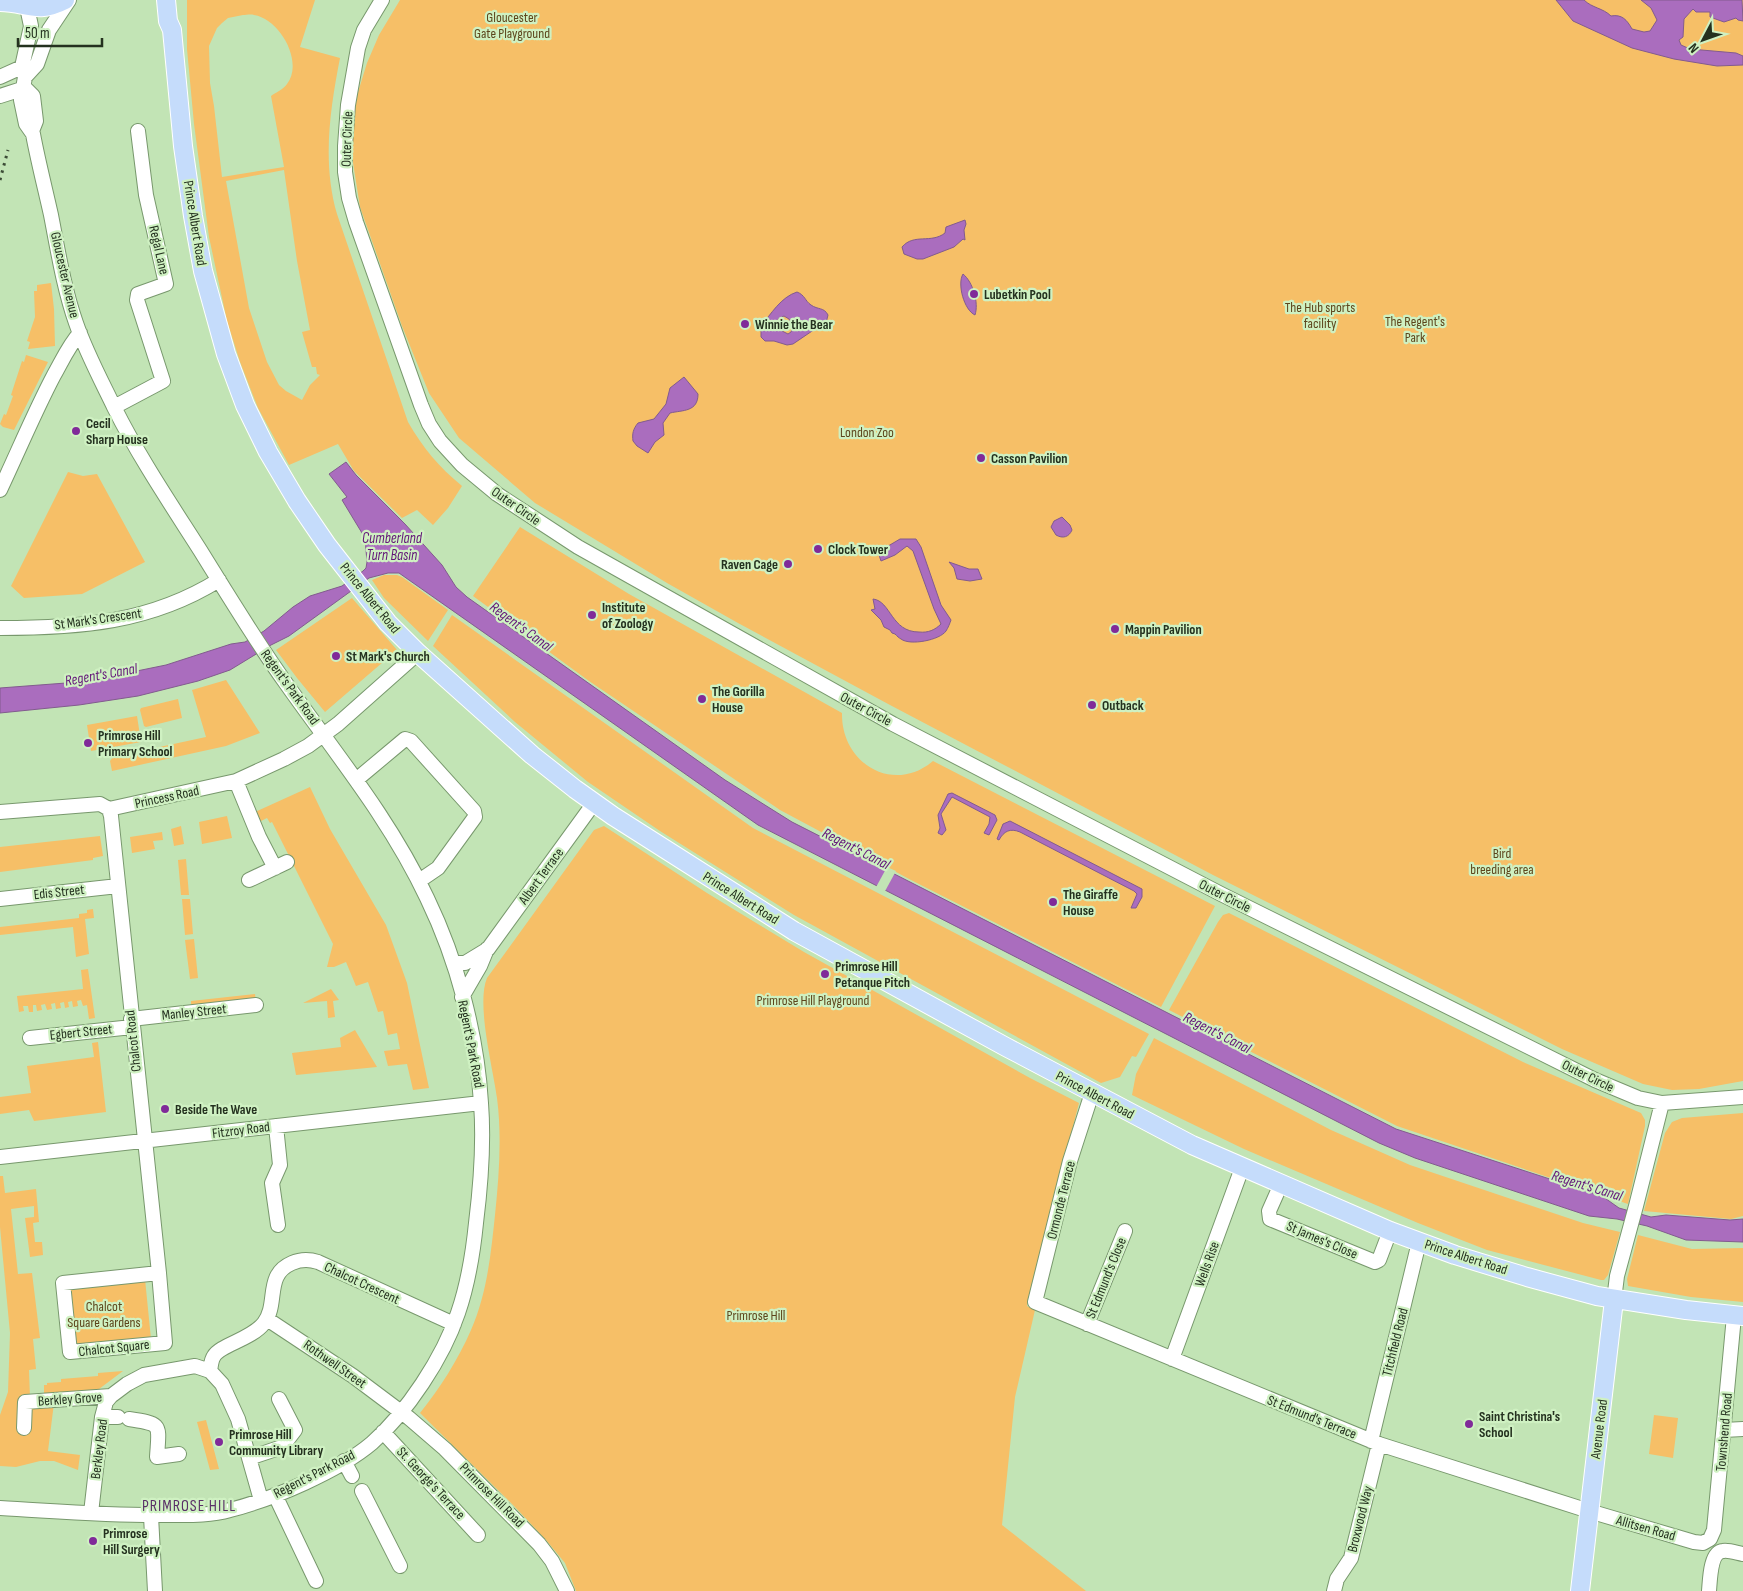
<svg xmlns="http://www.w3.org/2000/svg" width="1743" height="1591" font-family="'Sofia Sans Condensed',sans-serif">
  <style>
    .green { fill: #f6bf67; fill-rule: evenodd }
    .water { fill: #aa6dbe; stroke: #825b8e; fill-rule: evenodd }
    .pier { fill: #c2e4b5 }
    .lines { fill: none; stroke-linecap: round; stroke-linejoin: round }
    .minor-casing { stroke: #78986d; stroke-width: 16 }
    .major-casing { stroke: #fff; stroke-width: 20 }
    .minor { stroke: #fff; stroke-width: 14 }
    .major { stroke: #c5dcfb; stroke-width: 18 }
    .rail { stroke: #3c4c36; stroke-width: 3; stroke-dasharray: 2.5 5; stroke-linecap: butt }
    .poi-dot { fill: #802a99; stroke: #cff1c2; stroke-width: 2 }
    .labels { text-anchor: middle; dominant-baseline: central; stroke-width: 4.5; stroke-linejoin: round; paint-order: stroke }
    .park-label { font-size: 14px; fill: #5d451c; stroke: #cff1c2 }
    .street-label { font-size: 14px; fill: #24311f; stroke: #cff1c2 }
    .poi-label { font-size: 14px; font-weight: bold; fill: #24311f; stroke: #cff1c2; text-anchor: start }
    .water-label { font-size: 15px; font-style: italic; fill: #621478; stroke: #cff1c2 }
    .quarter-label { font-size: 16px; letter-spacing: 1px; fill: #593067; stroke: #cff1c2 }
  </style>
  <rect width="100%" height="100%" fill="#c2e4b5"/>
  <path class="green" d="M187 0H315L300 47 340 58C330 109 322 163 337 214L408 422C423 448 439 467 462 486L448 508 433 525 417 510 402 518 354 471 338 444 289 465 258 408 240 362 227 321 209 237 194 124 187 49ZM243 15C246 15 251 14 254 15 280 19 304 62 287 84 284 89 275 93 271 96L284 167 222 177 214 106 210 83 209 46 217 28 222 23 228 18ZM284 170 297 261 310 330 302 332 312 367H316L317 374 320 375 310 385 302 400 286 391 279 385 267 362 249 308 226 181Z
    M400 0H1743V1081L1699 1089 1672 1090 1643 1084 1562 1049 1213 875 890 705 738 623 667 583 535 503 459 438 429 393 402 326 360 207 351 150 355 102 367 63 379 35Z
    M51 283 54 309 55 346 28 349 30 342 27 341 35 317 34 291H37V285Z
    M26 355 48 362 14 430 3 427 0 424 4 414 6 415 13 396 11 395 22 361 24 362Z
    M68 472 83 476 97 474 145 562 82 594 24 598 11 586Z
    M520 527 629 594 842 713C841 763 893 795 933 761L1215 906 1161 1007 911 880 780 810 589 681 473 596Z
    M384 575H397L402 577 448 610 428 641 384 598 372 580Z
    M352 598 397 650 325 712 297 678 276 650Z
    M452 615 753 828 1149 1034 1136 1057 1132 1056 1120 1077 1101 1083 794 915 660 831 588 782 515 722 433 646Z
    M226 680 260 733 226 746 112 771 110 761 113 757 206 737 192 690Z
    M178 699 182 718 146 727 144 726 140 710 141 708Z
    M137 716 141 742 91 751 87 725Z
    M310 787 330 829 386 925 407 983 429 1088 413 1090 407 1064 388 1066 384 1051 400 1049 397 1033 388 1035 383 1011 378 1012 368 982 356 986 346 962 334 967H327L333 944 272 822 270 823 267 818 259 822 255 812Z
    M227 816 232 838 202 844 199 822Z
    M181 826 184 844 174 846 171 829Z
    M604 826 707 893 804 952 1030 1078 1079 1103 1027 1306 1035 1310 1015 1397 1002 1525 1086 1591H576L565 1563 546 1540 514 1506 420 1413C440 1388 458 1360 471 1330 487 1294 491 1253 495 1215 499 1177 502 1136 497 1098 493 1068 476 1004 487 978L594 830Z
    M162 832 163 840 153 841 155 849 132 853 130 837Z
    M100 836 103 856 93 858V860L0 872V847Z
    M186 859 189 895H181L178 860Z
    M182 899H190L193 934 185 935Z
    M93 909 94 918 85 919 89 954 76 957 73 927 0 935V927L79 918V914L87 913V910Z
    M1229 913 1523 1062 1641 1113 1645 1120V1126L1628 1204 1397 1126 1169 1010 1218 922 1223 915Z
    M194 939 198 978 190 979 185 940Z
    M88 969 95 1018 89 1019 87 1005 83 1006 81 1000 77 1001 78 1006 73 1007 72 1001 68 1002 69 1007 65 1008 64 1002 60 1003 61 1008 56 1009 55 1003 51 1004 52 1009 47 1010 45 1004 41 1005 42 1010 37 1011 36 1005H33V1012H29L28 1006H23L24 1011 19 1012 17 996 83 989 81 970Z
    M331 989 339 1000 333 1001 335 1017 328 1018 327 1001 303 1003Z
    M255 994 256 1002 191 1008V1001Z
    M355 1030 377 1067 296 1075 292 1053 341 1047 340 1038Z
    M1154 1038 1331 1130 1410 1165 1583 1223 1620 1232 1608 1275 1604 1280H1601L1487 1250 1418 1223 1244 1149 1132 1095 1136 1074Z
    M98 1042 106 1112 34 1121 29 1110 0 1114V1097L31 1093 27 1066 94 1057 92 1043Z
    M1743 1113V1216L1731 1219 1644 1211 1665 1133 1672 1122 1682 1118Z
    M0 1176H3L5 1193 36 1189 39 1222 33 1223 35 1242H42L43 1255 30 1257 25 1218 34 1217V1206L11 1209 18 1274 32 1273 40 1338 33 1339 36 1369 29 1370 30 1398 44 1397V1385H47V1383L61 1382V1379L98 1376V1373L123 1371 83 1401 54 1403 48 1451 80 1455 78 1470 54 1461H40L16 1467 0 1466V1415L8 1392 10 1333 0 1227Z
    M1638 1235 1692 1249 1743 1248V1302L1691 1297 1628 1286 1627 1279Z
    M145 1279 151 1339 75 1347 68 1287Z
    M1654 1415 1678 1418 1673 1458 1649 1454Z
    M206 1420 219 1469 210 1470 197 1422Z"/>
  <path class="water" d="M1556 0H1584C1592 8 1603 8 1611 16 1622 14 1627 20 1632 29L1644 32 1650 31 1657 20 1651 8 1641 0H1742L1743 21 1738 20 1736 18 1724 22 1710 17V12H1696L1693 9 1684 19 1683 37 1679 40 1681 45 1690 49 1736 53 1743 56V65L1717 66 1674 59 1632 48 1573 21Z
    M965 220 966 224 964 230 965 240 963 239 954 247 923 259H917L904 254 902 247C914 233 931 244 945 233L946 227Z
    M963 274C973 282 979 303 975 315 964 310 957 284 963 274Z
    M797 292C805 295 805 301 811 305 818 310 824 307 828 315L826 323 818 327 793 344 787 345 774 341H765L761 337V326C771 314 781 297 797 292ZM784 316 789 319 793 327 791 332 788 334 778 329 775 323 779 318Z
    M684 377 698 394C698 412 683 410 670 413L663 423 664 435 655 442 648 453 637 446 633 441C632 434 633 429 638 423L654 419 666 404 670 388Z
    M346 462 356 475 405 524 442 565 456 587 467 597 725 780 792 822 1396 1129 1602 1196 1619 1208 1651 1217 1666 1215 1730 1220 1743 1219V1242L1686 1240 1647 1226 1617 1219 1589 1216 1415 1158 1379 1143 758 825 399 573H388L369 578 289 636 271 645 230 670 198 681 138 696 79 705 0 713V688L79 682 127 673 166 665 231 644 245 642 264 631 293 607 310 596 342 586 363 571 366 568 367 562 365 538 342 500 347 497 329 474Z
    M1062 517 1070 525 1072 530C1069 537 1063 539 1056 535L1051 527 1054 521Z
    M900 539H916L921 547 941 605 951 620C950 623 948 628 946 631 940 640 910 646 901 639 899 638 897 636 895 634L892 633 890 630 884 627 881 620 871 610 875 609 873 599C891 601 891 632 919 632 928 633 935 630 941 624L934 609 913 551 907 546 895 555 881 561 878 552Z
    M949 562 969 569H978L982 579 970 581 957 579 954 568Z
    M952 793 995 815 997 820 989 835 984 833 989 824 990 817 952 797 941 814 946 830 942 835 938 833 940 828 938 815 948 794Z
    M1010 821 1142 889V897L1136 908H1131L1137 894 1134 891 1020 832C1010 828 1004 831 999 840L997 839 1003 824Z"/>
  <path class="pier" d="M887 867 896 871 884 893 875 889Z"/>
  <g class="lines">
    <g class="minor-casing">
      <path id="minor" d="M382 0 364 30 358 48 348 105 345 146V172L349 198 356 222 421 405 429 424 440 441 462 465 497 494 578 547 893 724 1221 894 1595 1080 1638 1098 1662 1103 1743 1097
        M0 77 22 67
        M25 77 37 64 49 30 69 0
        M25 88 33 96 36 121 32 131
        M0 96 25 88
        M114 407 163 381 137 300 138 294 166 284 146 195 138 131
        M0 490C18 452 34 413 54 375 62 361 69 345 80 333
        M0 628C79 628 150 623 219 580
        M356 780 405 739 411 741 474 811 475 817 438 868 419 881
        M236 781 259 837 275 868
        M109 809 111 816 159 1273 165 1343 70 1352 63 1283 159 1273
        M109 809 236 781 284 759 308 746 338 724 418 653
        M0 812 100 804 109 809
        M249 880 287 862
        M0 899 118 886
        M454 963H465L488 949 594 803
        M462 997 480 966 487 949
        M131 1019 256 1005
        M30 1038 132 1027
        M1092 1093 1070 1161 1035 1302 1379 1444 1589 1511 1694 1542 1703 1543 1710 1539 1714 1530 1734 1316
        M276 1126 280 1165 272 1183 278 1225
        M0 1157 481 1103
        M1281 1184 1269 1211 1270 1219 1375 1262 1379 1260 1390 1231
        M1614 1300 1617 1276 1636 1206 1662 1103
        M267 1319 353 1376 409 1418 445 1449 539 1544 552 1561 567 1591
        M1087 1324 1125 1231
        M1172 1359 1242 1168
        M210 1371C211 1366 211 1360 214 1356 220 1345 252 1339 264 1323 279 1303 264 1275 292 1263 301 1259 309 1259 318 1262L454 1324
        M102 1417H118
        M129 1419C163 1424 159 1424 157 1457L179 1454
        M24 1428 25 1402 111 1396
        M1724 1430 1743 1429
        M383 1432 478 1535
        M1371 1441 1419 1242
        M249 1458 282 1447 295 1430 279 1399
        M344 1461 352 1476
        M362 1491 400 1566
        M275 1495 316 1581
        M0 1508C55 1511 111 1516 166 1515 188 1515 209 1516 230 1510 273 1499 339 1471 372 1443 407 1412 443 1358 458 1313 468 1284 473 1253 476 1223 481 1183 484 1142 481 1103 477 1034 457 960 427 898 390 819 335 753 285 682 255 640 228 595 200 550 170 503 139 457 114 407 101 380 86 352 76 323 64 289 58 251 51 215 45 188 38 161 33 134L26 124 21 100 25 77 22 67 31 26 27 7
        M91 1513 102 1417 106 1402 111 1396 127 1384 144 1375 195 1366 210 1371 222 1384 238 1419 261 1500
        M151 1516 155 1591
        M1334 1591 1337 1579 1351 1558 1379 1444
        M1709 1591C1710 1581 1710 1552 1723 1551 1729 1550 1737 1553 1743 1554"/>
    </g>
    <g class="major-casing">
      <path id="major" d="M166 0 168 21 172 30 183 146 193 216 203 271 226 354 245 405 268 452 297 501 327 545 388 623 418 653 532 755 575 789 613 816 794 931 1006 1047 1192 1145 1390 1231 1455 1255 1527 1277 1597 1296 1686 1310 1743 1316
        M0 2C27 2 36 15 65 0
        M1580 1591 1614 1300"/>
    </g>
    <use href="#minor" class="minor"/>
    <use href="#major" class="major"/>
    <path class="rail" d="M0 180 8 150"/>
  </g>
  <g class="poi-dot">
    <circle cx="974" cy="294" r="5"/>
    <circle cx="745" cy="324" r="5"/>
    <circle cx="76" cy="431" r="5"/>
    <circle cx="981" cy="458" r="5"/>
    <circle cx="818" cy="549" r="5"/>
    <circle cx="788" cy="564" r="5"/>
    <circle cx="592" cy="615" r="5"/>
    <circle cx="1115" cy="629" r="5"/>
    <circle cx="336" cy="656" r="5"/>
    <circle cx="702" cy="699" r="5"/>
    <circle cx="1092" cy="705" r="5"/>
    <circle cx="88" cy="743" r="5"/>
    <circle cx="1053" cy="902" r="5"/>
    <circle cx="825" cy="974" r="5"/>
    <circle cx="165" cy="1109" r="5"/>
    <circle cx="1469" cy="1424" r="5"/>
    <circle cx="219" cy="1442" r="5"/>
    <circle cx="93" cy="1541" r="5"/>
  </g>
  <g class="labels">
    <g class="park-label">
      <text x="512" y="17">Gloucester<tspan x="512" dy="16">Gate Playground</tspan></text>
      <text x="1320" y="307">The Hub sports<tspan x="1320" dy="16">facility</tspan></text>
      <text x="1415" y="321">The Regent's<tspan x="1415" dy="16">Park</tspan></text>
      <text x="867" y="432">London Zoo</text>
      <text x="1502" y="853">Bird<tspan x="1502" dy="16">breeding area</tspan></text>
      <text x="813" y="1000">Primrose Hill Playground</text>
      <text x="104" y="1306">Chalcot<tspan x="104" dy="16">Square Gardens</tspan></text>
      <text x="756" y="1315">Primrose Hill</text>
    </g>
    <g class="street-label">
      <text transform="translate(347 139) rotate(-88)">Outer Circle</text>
      <text transform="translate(195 223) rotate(81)">Prince Albert Road</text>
      <text transform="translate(159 250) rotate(77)">Regal Lane</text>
      <text transform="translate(65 275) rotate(77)">Gloucester Avenue</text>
      <text transform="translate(516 506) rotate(35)">Outer Circle</text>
      <text transform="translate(370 598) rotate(51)">Prince Albert Road</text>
      <text transform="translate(98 619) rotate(-8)">St Mark's Crescent</text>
      <text transform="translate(290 687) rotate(54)">Regent's Park Road</text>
      <text transform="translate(866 709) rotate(28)">Outer Circle</text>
      <text transform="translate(167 797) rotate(-12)">Princess Road</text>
      <text transform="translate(541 876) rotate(-54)">Albert Terrace</text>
      <text transform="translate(59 892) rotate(-6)">Edis Street</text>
      <text transform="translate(1225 896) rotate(27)">Outer Circle</text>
      <text transform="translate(741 898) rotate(32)">Prince Albert Road</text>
      <text transform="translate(194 1012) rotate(-6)">Manley Street</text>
      <text transform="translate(81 1032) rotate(-6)">Egbert Street</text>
      <text transform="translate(133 1041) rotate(-96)">Chalcot Road</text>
      <text transform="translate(471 1044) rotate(79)">Regent's Park Road</text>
      <text transform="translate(1588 1076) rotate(26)">Outer Circle</text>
      <text transform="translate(1095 1095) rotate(28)">Prince Albert Road</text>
      <text transform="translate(241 1130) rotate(-7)">Fitzroy Road</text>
      <text transform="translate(1061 1200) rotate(-76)">Ormonde Terrace</text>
      <text transform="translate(1322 1240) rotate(23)">St James's Close</text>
      <text transform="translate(1466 1257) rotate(18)">Prince Albert Road</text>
      <text transform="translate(1207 1264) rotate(-70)">Wells Rise</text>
      <text transform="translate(1106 1278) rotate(-68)">St Edmund's Close</text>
      <text transform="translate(362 1283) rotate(25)">Chalcot Crescent</text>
      <text transform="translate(1395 1342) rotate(-76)">Titchfield Road</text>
      <text transform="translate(114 1348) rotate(-6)">Chalcot Square</text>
      <text transform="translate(335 1364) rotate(35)">Rothwell Street</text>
      <text transform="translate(70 1399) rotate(-4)">Berkley Grove</text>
      <text transform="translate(1312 1417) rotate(22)">St Edmund's Terrace</text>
      <text transform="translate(1599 1429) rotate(-83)">Avenue Road</text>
      <text transform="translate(1724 1432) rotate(-85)">Townshend Road</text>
      <text transform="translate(99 1449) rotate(-83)">Berkley Road</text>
      <text transform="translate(314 1474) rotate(-27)">Regent's Park Road</text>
      <text transform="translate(431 1483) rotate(47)">St. George's Terrace</text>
      <text transform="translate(492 1495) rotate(45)">Primrose Hill Road</text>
      <text transform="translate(1360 1519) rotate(-76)">Broxwood Way</text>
      <text transform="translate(1646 1528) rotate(16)">Allitsen Road</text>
    </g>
    <g class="poi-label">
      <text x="984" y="294">Lubetkin Pool</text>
      <text x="755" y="324">Winnie the Bear</text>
      <text x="86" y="423">Cecil<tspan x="86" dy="16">Sharp House</tspan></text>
      <text x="991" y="458">Casson Pavilion</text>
      <text x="828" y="549">Clock Tower</text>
      <text x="778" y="564" text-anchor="end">Raven Cage</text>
      <text x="602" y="607">Institute<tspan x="602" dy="16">of Zoology</tspan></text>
      <text x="1125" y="629">Mappin Pavilion</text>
      <text x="346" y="656">St Mark's Church</text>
      <text x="712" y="691">The Gorilla<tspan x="712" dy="16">House</tspan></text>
      <text x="1102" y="705">Outback</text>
      <text x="98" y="735">Primrose Hill<tspan x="98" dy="16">Primary School</tspan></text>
      <text x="1063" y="894">The Giraffe<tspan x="1063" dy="16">House</tspan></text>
      <text x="835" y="966">Primrose Hill<tspan x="835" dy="16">Petanque Pitch</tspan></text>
      <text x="175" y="1109">Beside The Wave</text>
      <text x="1479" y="1416">Saint Christina's<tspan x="1479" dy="16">School</tspan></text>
      <text x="229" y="1434">Primrose Hill<tspan x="229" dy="16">Community Library</tspan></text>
      <text x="103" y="1533">Primrose<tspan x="103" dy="16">Hill Surgery</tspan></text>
    </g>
    <g class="water-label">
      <text x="392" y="538">Cumberland<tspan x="392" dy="17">Turn Basin</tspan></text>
      <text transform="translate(521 627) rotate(36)">Regent's Canal</text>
      <text transform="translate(101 675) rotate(-10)">Regent's Canal</text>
      <text transform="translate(856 849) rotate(27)">Regent's Canal</text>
      <text transform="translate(1217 1033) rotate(27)">Regent's Canal</text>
      <text transform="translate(1587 1186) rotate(17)">Regent's Canal</text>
    </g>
    <g class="quarter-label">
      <text x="189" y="1506">PRIMROSE HILL</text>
    </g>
  </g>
  <g transform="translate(1703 40) rotate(229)" stroke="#cff1c2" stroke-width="4" paint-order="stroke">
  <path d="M0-4L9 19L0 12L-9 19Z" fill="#24311f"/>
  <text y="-8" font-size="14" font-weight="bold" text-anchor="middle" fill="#24311f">N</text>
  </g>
  <path d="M18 38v8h84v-8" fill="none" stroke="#24311f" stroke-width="2.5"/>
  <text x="25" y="38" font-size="15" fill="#24311f" stroke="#cff1c2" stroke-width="4" paint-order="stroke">50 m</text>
</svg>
